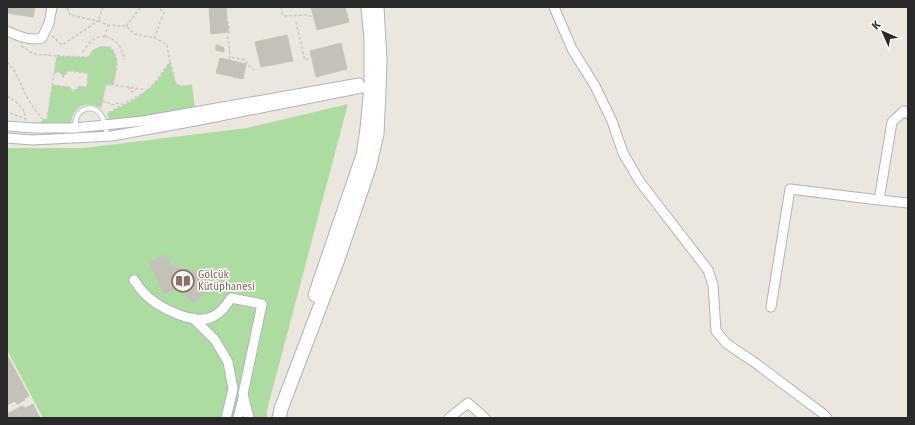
<svg xmlns="http://www.w3.org/2000/svg" width="915" height="425" font-family="'Fira Sans',sans-serif">
  <style>
    .green { fill: #addca0 }
    .building { fill: #c4c1b9; stroke: #c6c3b8 }
    .lines { fill: none; stroke-linecap: round; stroke-linejoin: round }
    .lane-casing { stroke: #b1b2bd; stroke-width: 6 }
    .street-casing { stroke: #b1b2bd; stroke-width: 11 }
    .secondary-casing { stroke: #b1b2bd; stroke-width: 15 }
    .path { stroke: #c8c8c8; stroke-width: 1.5; stroke-dasharray: 3 2; stroke-linecap: butt }
    .lane { stroke: #fff; stroke-width: 4.5 }
    .street { stroke: #fff; stroke-width: 9 }
    .secondary { stroke: #fff; stroke-width: 13 }
    .labels { text-anchor: middle; dominant-baseline: central; stroke-width: 3; stroke-linejoin: round; paint-order: stroke }
    .education-label { font-size: 10px; fill: #785e54; stroke: #fff; text-anchor: start }
  </style>
  <rect width="100%" height="100%" fill="#ebe7de"/>
  <path class="green" d="M101 46 110 47C121 59 116 70 113 85H106L101 108C85 100 73 106 71 124L39 125 43 119H47L52 85 70 87 73 92 80 86 87 87 88 73 68 71 63 77 60 72H54L57 56 88 57 93 50Z
    M170 62 176 84 181 86 192 85 195 108 146 117 110 121 107 114C123 105 142 97 155 83 161 76 165 69 170 62Z
    M348 104 267 410V418H43L7 350V148H84L247 128Z"/>
  <path class="building" d="M7 7H35L33 17 7 13Z
    M209 7H226L228 32 211 34Z
    M311 7H345L349 22 317 30Z
    M287 35 293 61 261 67 255 42Z
    M341 43 347 69 316 77 310 51Z
    M216 45 220 46 224 48V52L216 50Z
    M220 58 246 64 243 79 216 73Z
    M166 255 171 266 191 270 201 277 203 276 213 286 194 303 185 295 188 289 181 286 164 294 149 262Z
    M7 355 29 396 24 398 25 400 17 404 15 401 7 405Z
    M33 404 40 418H7V414L22 406 25 408Z"/>
  <g class="lines">
    <g class="lane-casing">
      <path id="lane" d="M75 128C75 124 76 119 77 116 83 106 95 106 101 115 105 121 106 129 107 136"/>
    </g>
    <g class="street-casing">
      <path id="street" d="M554 7 572 49 595 86 612 121 623 153 640 182 708 270 713 285 716 331 727 344 754 362 822 413 827 418
        M7 31C18 36 29 41 42 38L49 23 52 7
        M908 114 904 111 892 122 879 200 908 203
        M7 126 34 128H75L143 121 359 83
        M7 138 32 140 112 136 195 121 377 85
        M134 280C137 284 140 289 144 293 157 307 195 327 214 316 222 312 226 305 231 298L262 304 243 394 249 418
        M771 307 790 189 879 200
        M193 318 215 340 228 362 233 389 226 418
        M238 418 243 398
        M449 418 468 403 485 418"/>
    </g>
    <g class="secondary-casing">
      <path id="secondary" d="M315 295 363 155 367 129 371 86V39L368 7
        M279 418 281 409 337 262 369 168 377 134 379 92 380 60 377 7"/>
    </g>
    <path class="path" d="M103 7 98 21 108 25 126 26 135 34 154 38 164 12 157 7
      M226 7 227 20H228L229 33 228 36 230 57
      M281 7 283 16 306 15 314 17
      M296 22 305 60 312 58
      M126 26 141 7
      M52 36 62 45 98 21 70 15 67 7
      M105 37 108 25
      M21 46 34 54 57 56 47 119
      M83 52C86 47 90 41 96 38 110 32 124 46 124 60
      M57 56 89 57C94 48 99 46 110 47 121 59 116 70 113 85L148 90 108 113
      M229 60 230 57 245 60 249 66 254 70
      M7 62C16 71 20 83 26 95 29 102 37 112 42 119
      M170 62 176 84 181 86 192 85
      M54 72H60L63 77 68 71 88 73 87 88
      M88 73C91 63 93 56 104 52L112 56C112 66 112 76 106 84
      M52 85 70 87 73 92 80 86 87 88 86 102
      M128 87 132 92 137 88
      M148 90 155 82 170 62 167 45 161 41 154 38
      M7 96C17 102 24 107 26 119L7 112
      M102 101 109 103 112 105 117 103 125 105
      M101 106 106 84 112 85"/>
    <use href="#lane" class="lane"/>
    <use href="#street" class="street"/>
    <use href="#secondary" class="secondary"/>
  </g>
  <defs>
    <g id="library-ring" transform="scale(1.15)"><circle r="9.5" fill="#fff" stroke="#8d6e63" stroke-width="1.5"/><path d="M-6-4Q-3-5.5-.7-3.5V5Q-3 3-6 4ZM6-4Q3-5.5 .7-3.5V5Q3 3 6 4Z" fill="#8d6e63"/></g>
  </defs>
  <g fill-rule="evenodd">
    <use href="#library-ring" x="183" y="281"/>
  </g>
  <g class="labels">
    <g class="education-label">
      <text x="198" y="275">Gölcük<tspan x="198" dy="12">Kütüphanesi</tspan></text>
    </g>
  </g>
  <rect width="915" height="425" fill="none" stroke="#2a2a2a" stroke-width="16"/>
  <g transform="translate(883 32) rotate(315)" stroke="#ffffff" stroke-width="3" paint-order="stroke">
  <path d="M0-3L7 15L0 10L-7 15Z" fill="#2a2a2a"/>
  <text y="-6" font-size="11" font-weight="bold" text-anchor="middle" fill="#2a2a2a">K</text>
  </g>
</svg>
